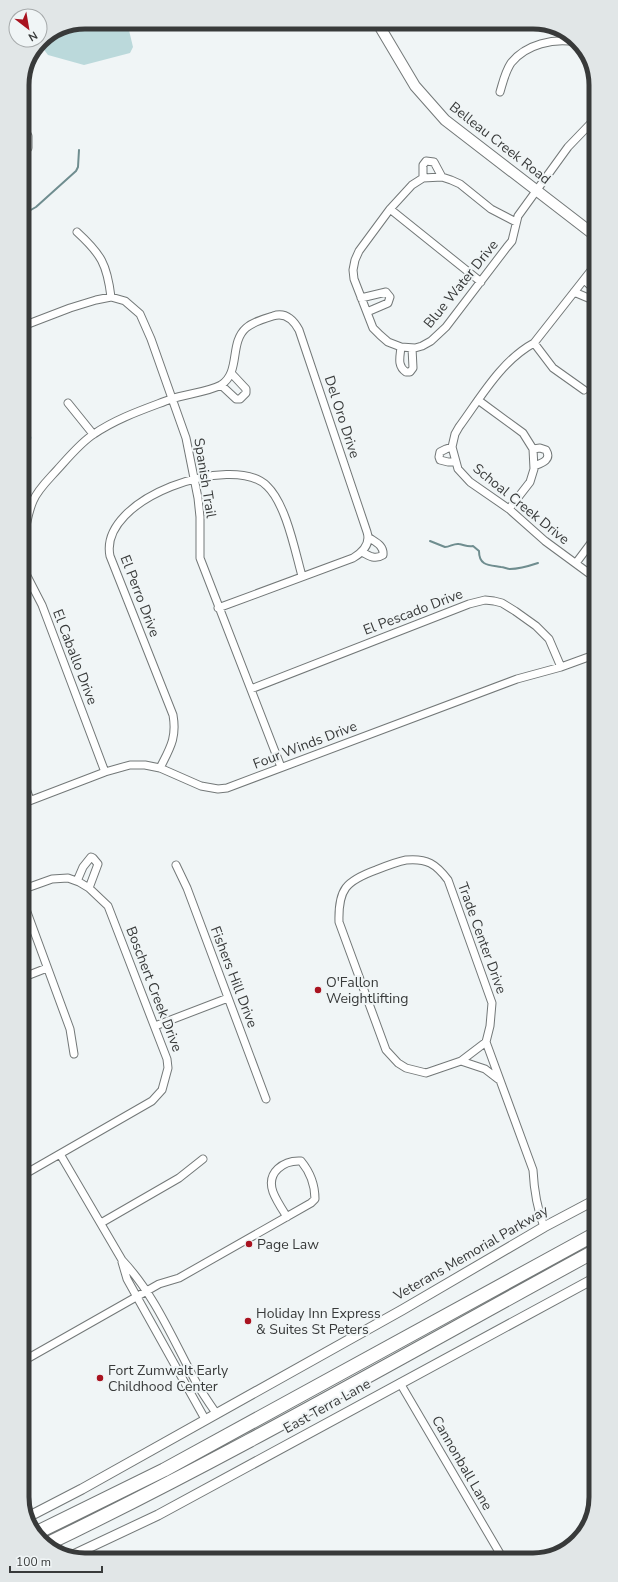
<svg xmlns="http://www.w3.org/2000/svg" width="618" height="1582" font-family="'Nunito Sans',sans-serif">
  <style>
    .green { fill: #bbd9db }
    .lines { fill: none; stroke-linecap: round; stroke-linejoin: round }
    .stream { stroke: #6f8d8f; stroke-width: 2 }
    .minor-casing { stroke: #737878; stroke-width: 9 }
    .tertiary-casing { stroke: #737878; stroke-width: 11 }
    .secondary-casing { stroke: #737878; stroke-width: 12 }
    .motorway-casing { stroke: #737878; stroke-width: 15 }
    .minor { stroke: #fff; stroke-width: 7 }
    .tertiary { stroke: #fff; stroke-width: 9 }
    .secondary { stroke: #fff; stroke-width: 10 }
    .motorway { stroke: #fff; stroke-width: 13 }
    .poi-dot { fill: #a91320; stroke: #f0f5f6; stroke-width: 1.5 }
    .labels { text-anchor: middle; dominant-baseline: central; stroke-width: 4; stroke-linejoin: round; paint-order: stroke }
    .street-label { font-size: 14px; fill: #383a3a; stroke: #f0f5f6 }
    .poi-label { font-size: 14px; fill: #383a3a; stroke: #f0f5f6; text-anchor: start }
    .rim { fill: none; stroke: #383a3a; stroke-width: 5 }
  </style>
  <rect width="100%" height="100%" fill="#f0f5f6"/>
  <path class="green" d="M85 22H127L133 47 130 53 84 65 48 55 39 43 41 40Z
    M23 421 32 438 23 447Z"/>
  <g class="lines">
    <path class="stream" d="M22 215 36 207 76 171 78 167 79 150
      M430 541 445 547C450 547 454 543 459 544 465 545 467 547 473 546L479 551C479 566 489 565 501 567 504 567 507 569 510 569 520 569 529 566 538 563"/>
    <g class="minor-casing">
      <path id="minor" d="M500 92C503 82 505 72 511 63 526 44 554 38 576 42
        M22 124 28 136V148
        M423 178V165L426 161 434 162 442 177
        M390 209 481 282
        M516 222 491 209 460 184 451 180 442 177 423 178 412 185 390 209 359 251 355 260 353 270 354 279 373 328 380 335 388 342 401 347 415 348 422 346 431 341 446 327 507 247 512 241 518 216 568 147 593 121
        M77 232C101 254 107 264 111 297
        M593 268 534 343C501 361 481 397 459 427L455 434 452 447 458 469 470 482 509 509 545 541 594 577
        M584 280 593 288
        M574 292 593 300
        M361 298 386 292 390 297 388 303 367 312
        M23 326 70 308 96 300 111 297 125 301 140 314 151 339 186 438 198 498 200 517V558L281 767
        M534 343 553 368 584 390
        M401 347C400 357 397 366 406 372H410L413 368 412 348
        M221 385 236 399H240L246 393V389L232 374
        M478 400 523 433 533 449 534 469 530 482 509 509
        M68 403 93 434
        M452 447 446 449 440 452 439 457 440 460 448 462H456
        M533 449 540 448 546 450C552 460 542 463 534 466
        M23 545C25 530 27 515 33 501 38 489 49 479 57 470 68 458 81 442 94 434 117 418 145 409 171 399 186 394 208 392 221 385 241 372 229 343 246 328 253 322 263 319 273 316 285 312 293 319 299 330L367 532C371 544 363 552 353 558L218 608
        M23 551 25 572 42 605 105 772
        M362 552C369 556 375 560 383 555 384 545 375 542 368 537
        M576 563 594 539
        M251 689 469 604 485 600 494 601 502 603 515 611 536 626 549 639 561 667
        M594 760V762
        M160 768C170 748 177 738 173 715L110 556C98 498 233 452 267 486 286 504 295 551 302 576
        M24 783 30 800
        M24 803 105 772 130 765H145L160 768 201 786 218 789 227 788 517 679 561 667 594 655
        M406 860C427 858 436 864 448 880L492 1003 490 1026 486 1042 461 1061 426 1073 406 1068 398 1063 386 1050 339 922C338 889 346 881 376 870 386 866 396 862 406 860Z
        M176 865 187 888 266 1099
        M77 881 83 867 91 857 93 858 98 864 89 888
        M24 889 52 879 68 878 79 882 89 888 108 906 167 1059 168 1068 162 1090 152 1101 25 1174
        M24 904 70 1029 74 1054
        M24 977 47 968
        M155 1026 228 998
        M486 1042 533 1170C534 1190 537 1208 544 1227
        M461 1061 485 1069 498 1079
        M60 1154 122 1260C155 1295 173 1340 196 1382 202 1393 209 1403 216 1413
        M101 1223 179 1178 203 1159
        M122 1262 127 1279 137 1297 205 1419
        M25 1360 159 1284 179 1278 311 1203 315 1199C315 1186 310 1172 301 1161 284 1160 266 1172 273 1192 276 1200 282 1209 287 1217
        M400 1383 502 1557"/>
    </g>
    <g class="tertiary-casing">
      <path id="tertiary" d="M26 1518 82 1489 402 1310 544 1227 595 1200
        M71 1556 158 1515 595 1278"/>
    </g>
    <g class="secondary-casing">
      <path id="secondary" d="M377 22 415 86 445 120 593 234"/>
    </g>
    <g class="motorway-casing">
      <path id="motorway" d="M36 1533 164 1470 595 1234
        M45 1545C232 1455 413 1350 595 1251"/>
    </g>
    <use href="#minor" class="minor"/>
    <use href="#tertiary" class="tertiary"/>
    <use href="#secondary" class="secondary"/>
    <use href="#motorway" class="motorway"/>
  </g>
  <g class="poi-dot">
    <circle cx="318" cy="990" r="4"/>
    <circle cx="249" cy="1244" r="4"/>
    <circle cx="248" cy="1321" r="4"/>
    <circle cx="100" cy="1378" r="4"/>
  </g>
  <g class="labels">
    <g class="street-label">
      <text transform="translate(500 143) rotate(38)">Belleau Creek Road</text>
      <text transform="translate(461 284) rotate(-51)">Blue Water Drive</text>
      <text transform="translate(342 417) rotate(72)">Del Oro Drive</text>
      <text transform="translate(205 478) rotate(81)">Spanish Trail</text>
      <text transform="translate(521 504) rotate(39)">Schoal Creek Drive</text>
      <text transform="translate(140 596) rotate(69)">El Perro Drive</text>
      <text transform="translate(413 612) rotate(-21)">El Pescado Drive</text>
      <text transform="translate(75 657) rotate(69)">El Caballo Drive</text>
      <text transform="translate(305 745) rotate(-21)">Four Winds Drive</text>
      <text transform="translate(482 938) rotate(70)">Trade Center Drive</text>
      <text transform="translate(234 977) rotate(69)">Fishers Hill Drive</text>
      <text transform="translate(154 989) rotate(69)">Boschert Creek Drive</text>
      <text transform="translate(471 1253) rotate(-30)">Veterans Memorial Parkway</text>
      <text transform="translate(327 1406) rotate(-29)">East Terra Lane</text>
      <text transform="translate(462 1463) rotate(60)">Cannonball Lane</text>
    </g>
    <g class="poi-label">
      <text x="326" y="982">O'Fallon<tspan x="326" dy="16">Weightlifting</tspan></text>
      <text x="257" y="1244">Page Law</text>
      <text x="256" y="1313">Holiday Inn Express<tspan x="256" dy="16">&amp; Suites St Peters</tspan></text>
      <text x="108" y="1370">Fort Zumwalt Early<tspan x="108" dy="16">Childhood Center</tspan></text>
    </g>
  </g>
  <path d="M0 0H618V1582H0ZM85 29H533A56 56 0 0 1 589 85V1497A56 56 0 0 1 533 1553H85A56 56 0 0 1 29 1497V85A56 56 0 0 1 85 29Z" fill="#e1e6e7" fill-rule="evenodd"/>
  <path class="rim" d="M85 29H533A56 56 0 0 1 589 85V1497A56 56 0 0 1 533 1553H85A56 56 0 0 1 29 1497V85A56 56 0 0 1 85 29Z"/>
  <g transform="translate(28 28) rotate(149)"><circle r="19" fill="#f0f5f6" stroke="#a6aaab"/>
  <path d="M0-3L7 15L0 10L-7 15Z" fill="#a91320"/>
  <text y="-6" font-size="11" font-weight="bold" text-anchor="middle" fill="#383a3a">N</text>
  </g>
  <path d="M10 1566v6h92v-6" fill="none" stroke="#383a3a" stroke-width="2"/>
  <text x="16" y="1566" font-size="12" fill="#383a3a" stroke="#f0f5f6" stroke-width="3" paint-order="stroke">100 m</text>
</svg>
